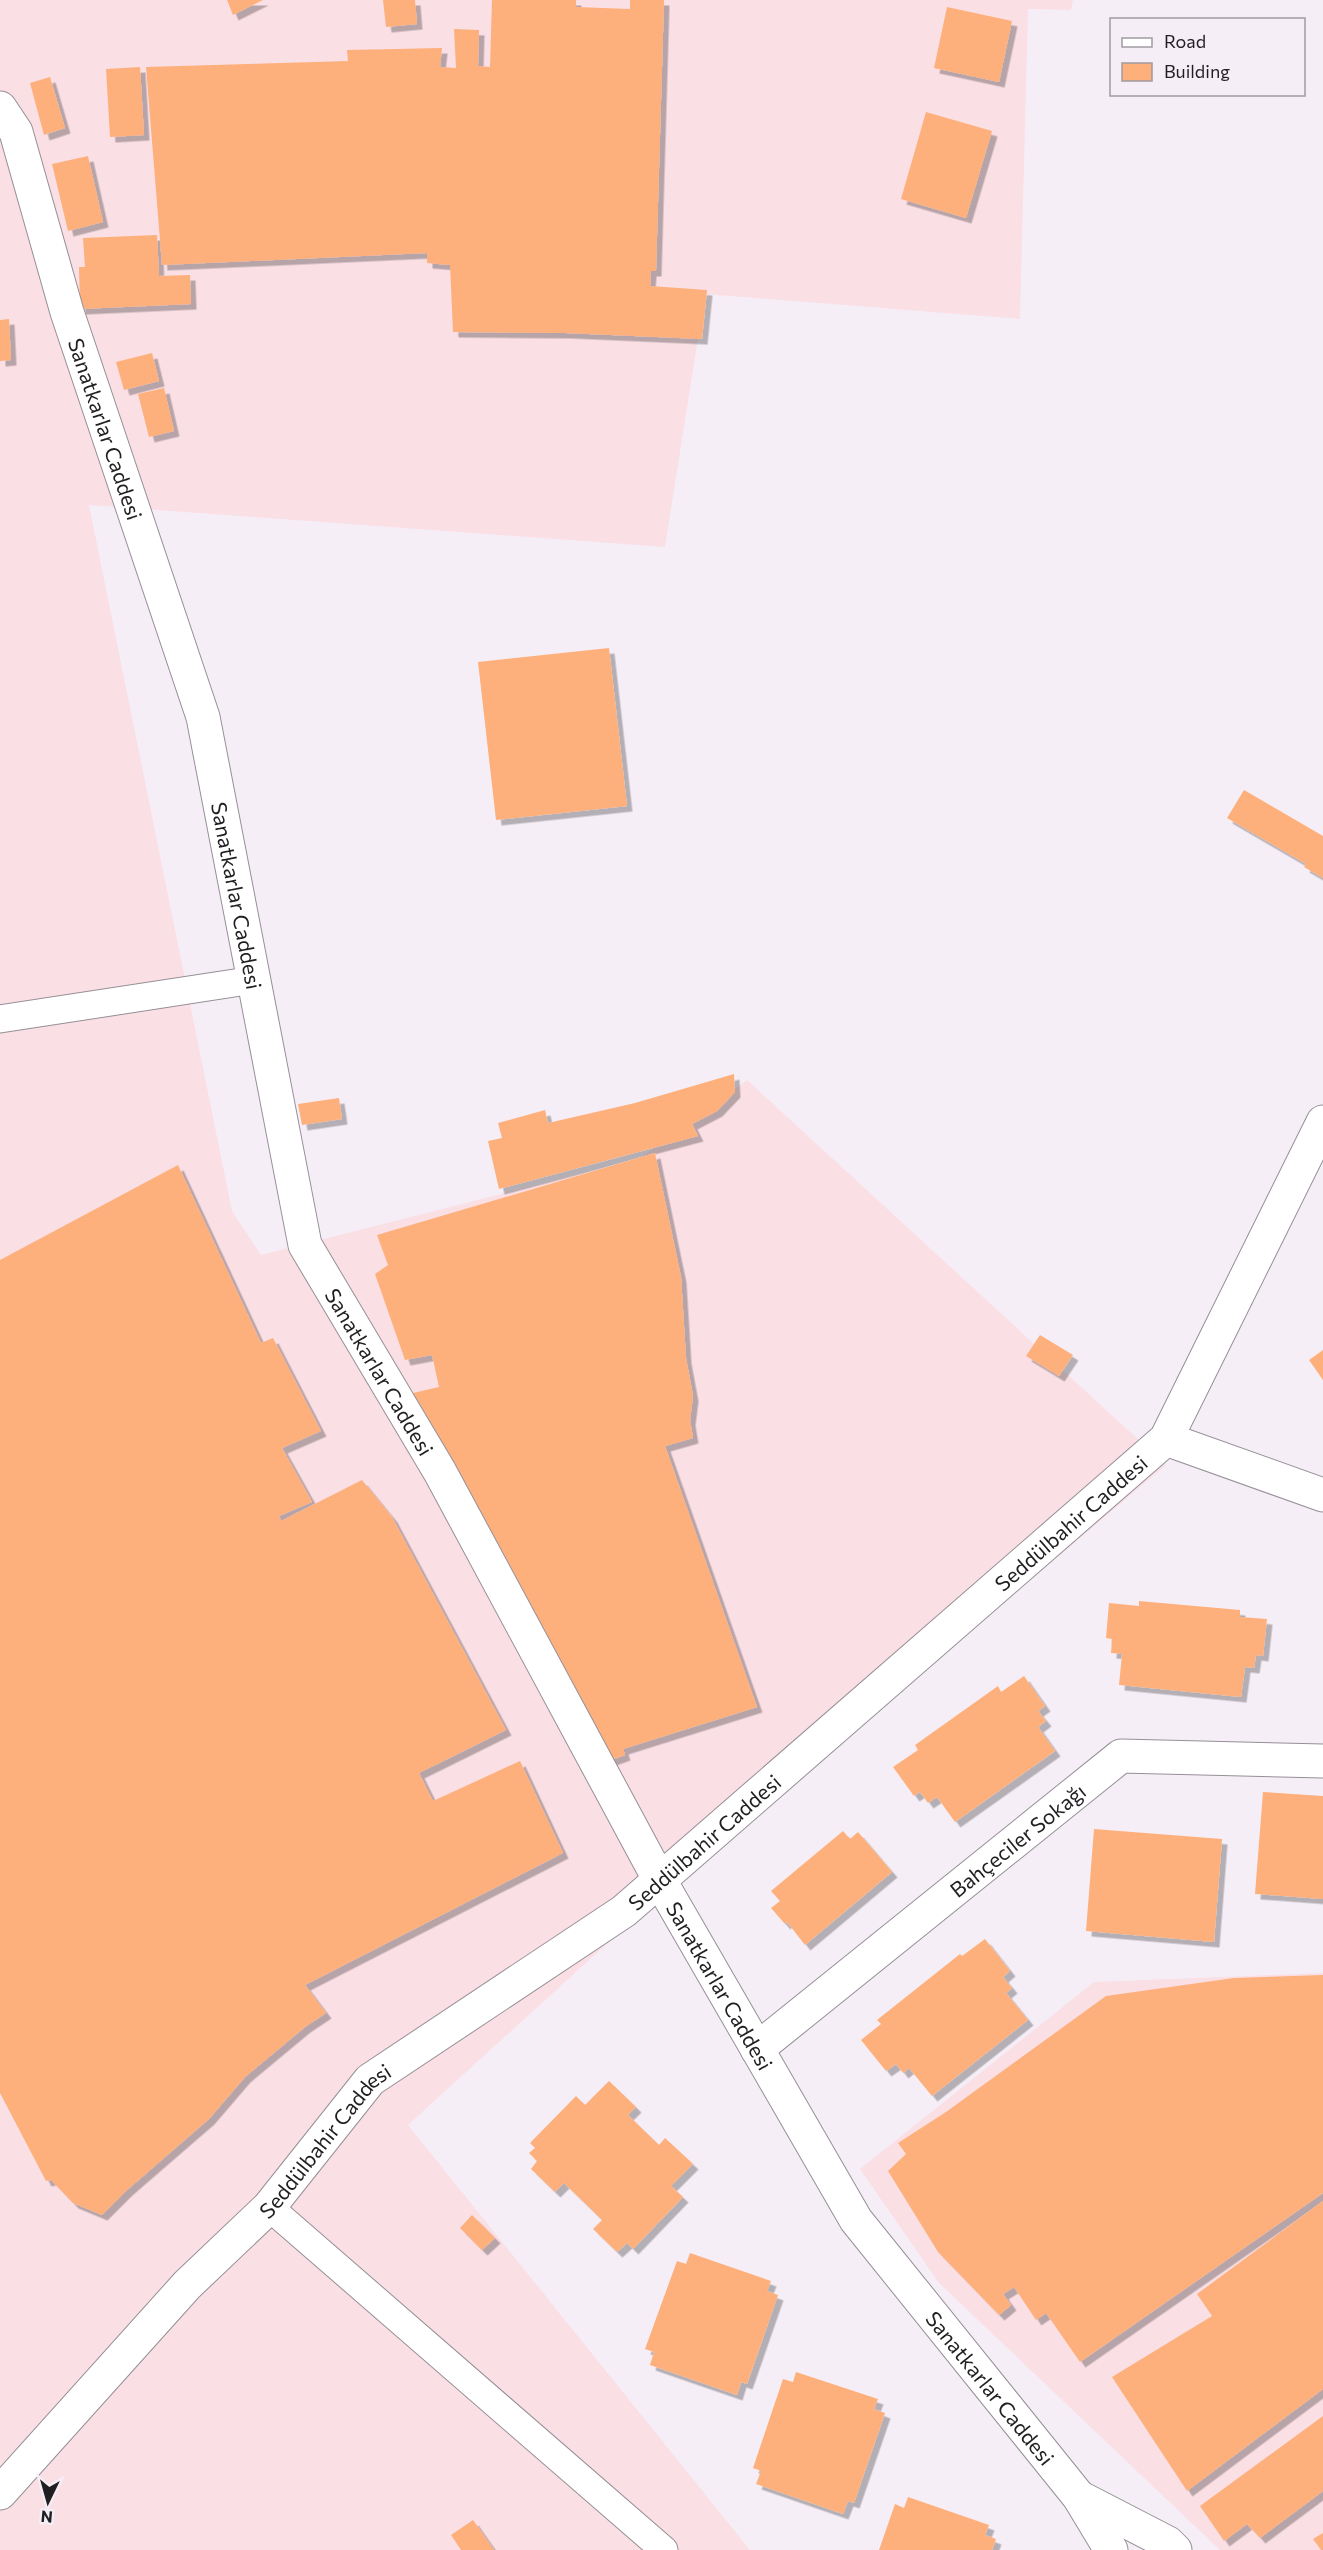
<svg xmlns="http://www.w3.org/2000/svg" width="1323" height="2550" font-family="Commissioner,sans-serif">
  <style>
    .industrial { fill: #fadfe5 }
    .building { fill: #feb07b; filter: url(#shadow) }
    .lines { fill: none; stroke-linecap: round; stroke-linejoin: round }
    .lane-casing { stroke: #968f97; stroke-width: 29 }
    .street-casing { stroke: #968f97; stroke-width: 35 }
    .secondary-casing { stroke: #968f97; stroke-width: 35 }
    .lane { stroke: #fff; stroke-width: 27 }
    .street { stroke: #fff; stroke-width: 33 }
    .secondary { stroke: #fff; stroke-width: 33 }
    .labels { text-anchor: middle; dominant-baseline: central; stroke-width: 4.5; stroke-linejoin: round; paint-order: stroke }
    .street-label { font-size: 21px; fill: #211e22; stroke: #f6eef7 }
  </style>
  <defs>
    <filter id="shadow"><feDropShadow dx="5.5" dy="5.5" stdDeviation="0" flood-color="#0004"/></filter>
  </defs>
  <rect width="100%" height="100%" fill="#f6eef7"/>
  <path class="industrial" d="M0 0H1073L1071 10 1028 9 1020 319 705 294 665 547 89 505 232 1211 261 1255 639 1159 747 1080 1166 1465 678 1879 408 2125 750 2550H0Z
    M1323 1973V2550H1220L939 2283 860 2169 1094 1982Z"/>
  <path class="building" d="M227 0H263L233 15Z
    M383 0H415L417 24 386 27Z
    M492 0H576V7L630 9V0H664L656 271H651L650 286 707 290 702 339 566 333 453 332 450 265 427 263V253L162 265 146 67 348 61 347 50 442 48 440 67 456 68 454 29 479 30 478 66 490 67Z
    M947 7 1012 21 999 82 934 68Z
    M140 67 144 135 110 137 106 69Z
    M50 77 65 128 44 135 30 83Z
    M926 112 992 131 966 218 901 199Z
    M88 156 103 222 68 231 52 164Z
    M157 235 159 276 190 275 191 304 80 309 79 267H85L83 238Z
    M9 319 11 360 0 361V320Z
    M152 353 159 381 124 390 116 362Z
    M164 388 174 431 149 437 138 394Z
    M609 648 627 806 496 820 478 662Z
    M1244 790 1323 836V878L1304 867 1306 864 1227 818Z
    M734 1074 735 1092 717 1111 692 1124 698 1136 499 1189 488 1141 502 1138 498 1123 545 1110 548 1123 635 1103Z
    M339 1098 342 1119 302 1125 298 1104Z
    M655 1153 681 1277 686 1358 693 1396 690 1420 693 1438 665 1446 757 1707 623 1749 625 1755 611 1760 400 1396 439 1387 432 1355 405 1360 375 1274 388 1265 377 1235Z
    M178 1165 261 1343 273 1338 321 1431 282 1448 312 1502 279 1516 281 1521 362 1480 392 1517 506 1730 419 1773 433 1801 520 1761 563 1853 305 1985 326 2013 305 2027 245 2077 209 2119 127 2190 102 2215 73 2203 51 2180 46 2181 0 2093V1260Z
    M1040 1335 1073 1355 1059 1376 1026 1356Z
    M1323 1350V1380L1309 1360Z
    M1139 1601 1240 1610V1617L1267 1619 1263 1656 1256 1655 1254 1668 1245 1667 1241 1697 1119 1685 1122 1654 1111 1653 1112 1639 1106 1638 1109 1603 1139 1606Z
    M1024 1676 1045 1706 1038 1711 1046 1721 1038 1727 1055 1751 955 1822 937 1797 928 1803 920 1792 914 1796 893 1767 918 1750 915 1745 998 1686 1001 1692Z
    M1263 1792 1323 1796V1899L1255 1894Z
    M1094 1829 1222 1839 1214 1942 1086 1931Z
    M843 1831 850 1839 858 1832 892 1872 805 1945 787 1922 785 1924 771 1908 780 1901 771 1891Z
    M985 1939 1010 1971 1003 1977 1012 1988 1006 1993 1028 2020 932 2096 909 2068 903 2073 896 2064 886 2071 861 2040 881 2024 877 2020 960 1954 962 1956Z
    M1323 1975V2193L1080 2362 1046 2313 1036 2320 1014 2287 1003 2294 1011 2305 999 2315 938 2252 888 2171 906 2154 898 2143 946 2112 1106 1996 1234 1978Z
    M609 2081 636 2107 628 2115 659 2145 665 2138 693 2164 671 2186 683 2197 633 2249 627 2243 617 2252 593 2229 602 2220 564 2183 555 2192 531 2169 537 2161 529 2153 535 2148 530 2143 576 2096 585 2105Z
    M1323 2201V2389L1187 2491 1112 2377 1212 2316 1197 2294Z
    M472 2215 495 2238 482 2250 460 2228Z
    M690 2253 771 2281 767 2291 778 2295 747 2384 741 2382 737 2395 650 2365 654 2352 645 2349 677 2261 686 2264Z
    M796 2372 878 2399 874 2409 885 2413 854 2503 848 2501 843 2514 756 2484 761 2471 753 2468 783 2379 793 2382Z
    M1323 2416V2491L1260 2538 1247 2524 1224 2541 1200 2506Z
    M908 2497 989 2525 985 2535 996 2539 992 2550H879L895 2504 904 2508Z
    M473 2520 494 2550H461L451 2535Z
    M1323 2533V2550H1321L1313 2539Z"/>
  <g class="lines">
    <g class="lane-casing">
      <path id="lane" d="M0 1019 254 980
        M269 2207 664 2550"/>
    </g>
    <g class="street-casing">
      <g id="street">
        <path id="s1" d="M0 108 16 132 67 312 203 717 305 1245 440 1472 659 1879 856 2220 1079 2497 1111 2550"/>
        <path id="s2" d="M757 2049 1121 1756 1323 1761"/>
        <path d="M1079 2497 1168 2543 1175 2550"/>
      </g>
    </g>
    <g class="secondary-casing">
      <g id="secondary">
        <path d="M1166 1439 1323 1495"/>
        <path id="s3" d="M0 2493 187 2285 269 2207 370 2080 624 1911 1166 1439 1323 1122"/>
      </g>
    </g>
    <use href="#lane" class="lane"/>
    <use href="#street" class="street"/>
    <use href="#secondary" class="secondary"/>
  </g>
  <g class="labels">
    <g class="street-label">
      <text stroke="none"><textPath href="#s1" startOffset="339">Sanatkarlar Caddesi</textPath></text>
      <text stroke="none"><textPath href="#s1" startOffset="825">Sanatkarlar Caddesi</textPath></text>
      <text stroke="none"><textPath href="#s1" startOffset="1328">Sanatkarlar Caddesi</textPath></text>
      <text stroke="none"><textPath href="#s3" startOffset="1452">Seddülbahir Caddesi</textPath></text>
      <text stroke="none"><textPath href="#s2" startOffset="334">Bahçeciler Sokağı</textPath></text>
      <text stroke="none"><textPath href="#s3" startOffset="966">Seddülbahir Caddesi</textPath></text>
      <text stroke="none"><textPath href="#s1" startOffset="2030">Sanatkarlar Caddesi</textPath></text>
      <text stroke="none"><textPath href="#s3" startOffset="480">Seddülbahir Caddesi</textPath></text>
      <text stroke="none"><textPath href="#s1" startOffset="2516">Sanatkarlar Caddesi</textPath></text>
    </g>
  </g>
  <rect x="1110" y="18" width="195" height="78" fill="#f6eef7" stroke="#a19ba2" stroke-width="1.5"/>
  <rect x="1122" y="38" width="30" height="9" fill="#ffffff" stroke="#a19ba2" stroke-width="1.5"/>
  <text x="1164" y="48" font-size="18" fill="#211e22">Road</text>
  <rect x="1122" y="63" width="30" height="18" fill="#feb07b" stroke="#a19ba2" stroke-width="1.5"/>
  <text x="1164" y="78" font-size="18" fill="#211e22">Building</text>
  <g transform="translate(48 2502) rotate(185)" stroke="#f6eef7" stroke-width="4.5" paint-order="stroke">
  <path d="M0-4.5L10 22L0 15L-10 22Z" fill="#211e22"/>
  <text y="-9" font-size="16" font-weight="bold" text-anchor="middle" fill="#211e22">N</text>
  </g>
</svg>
